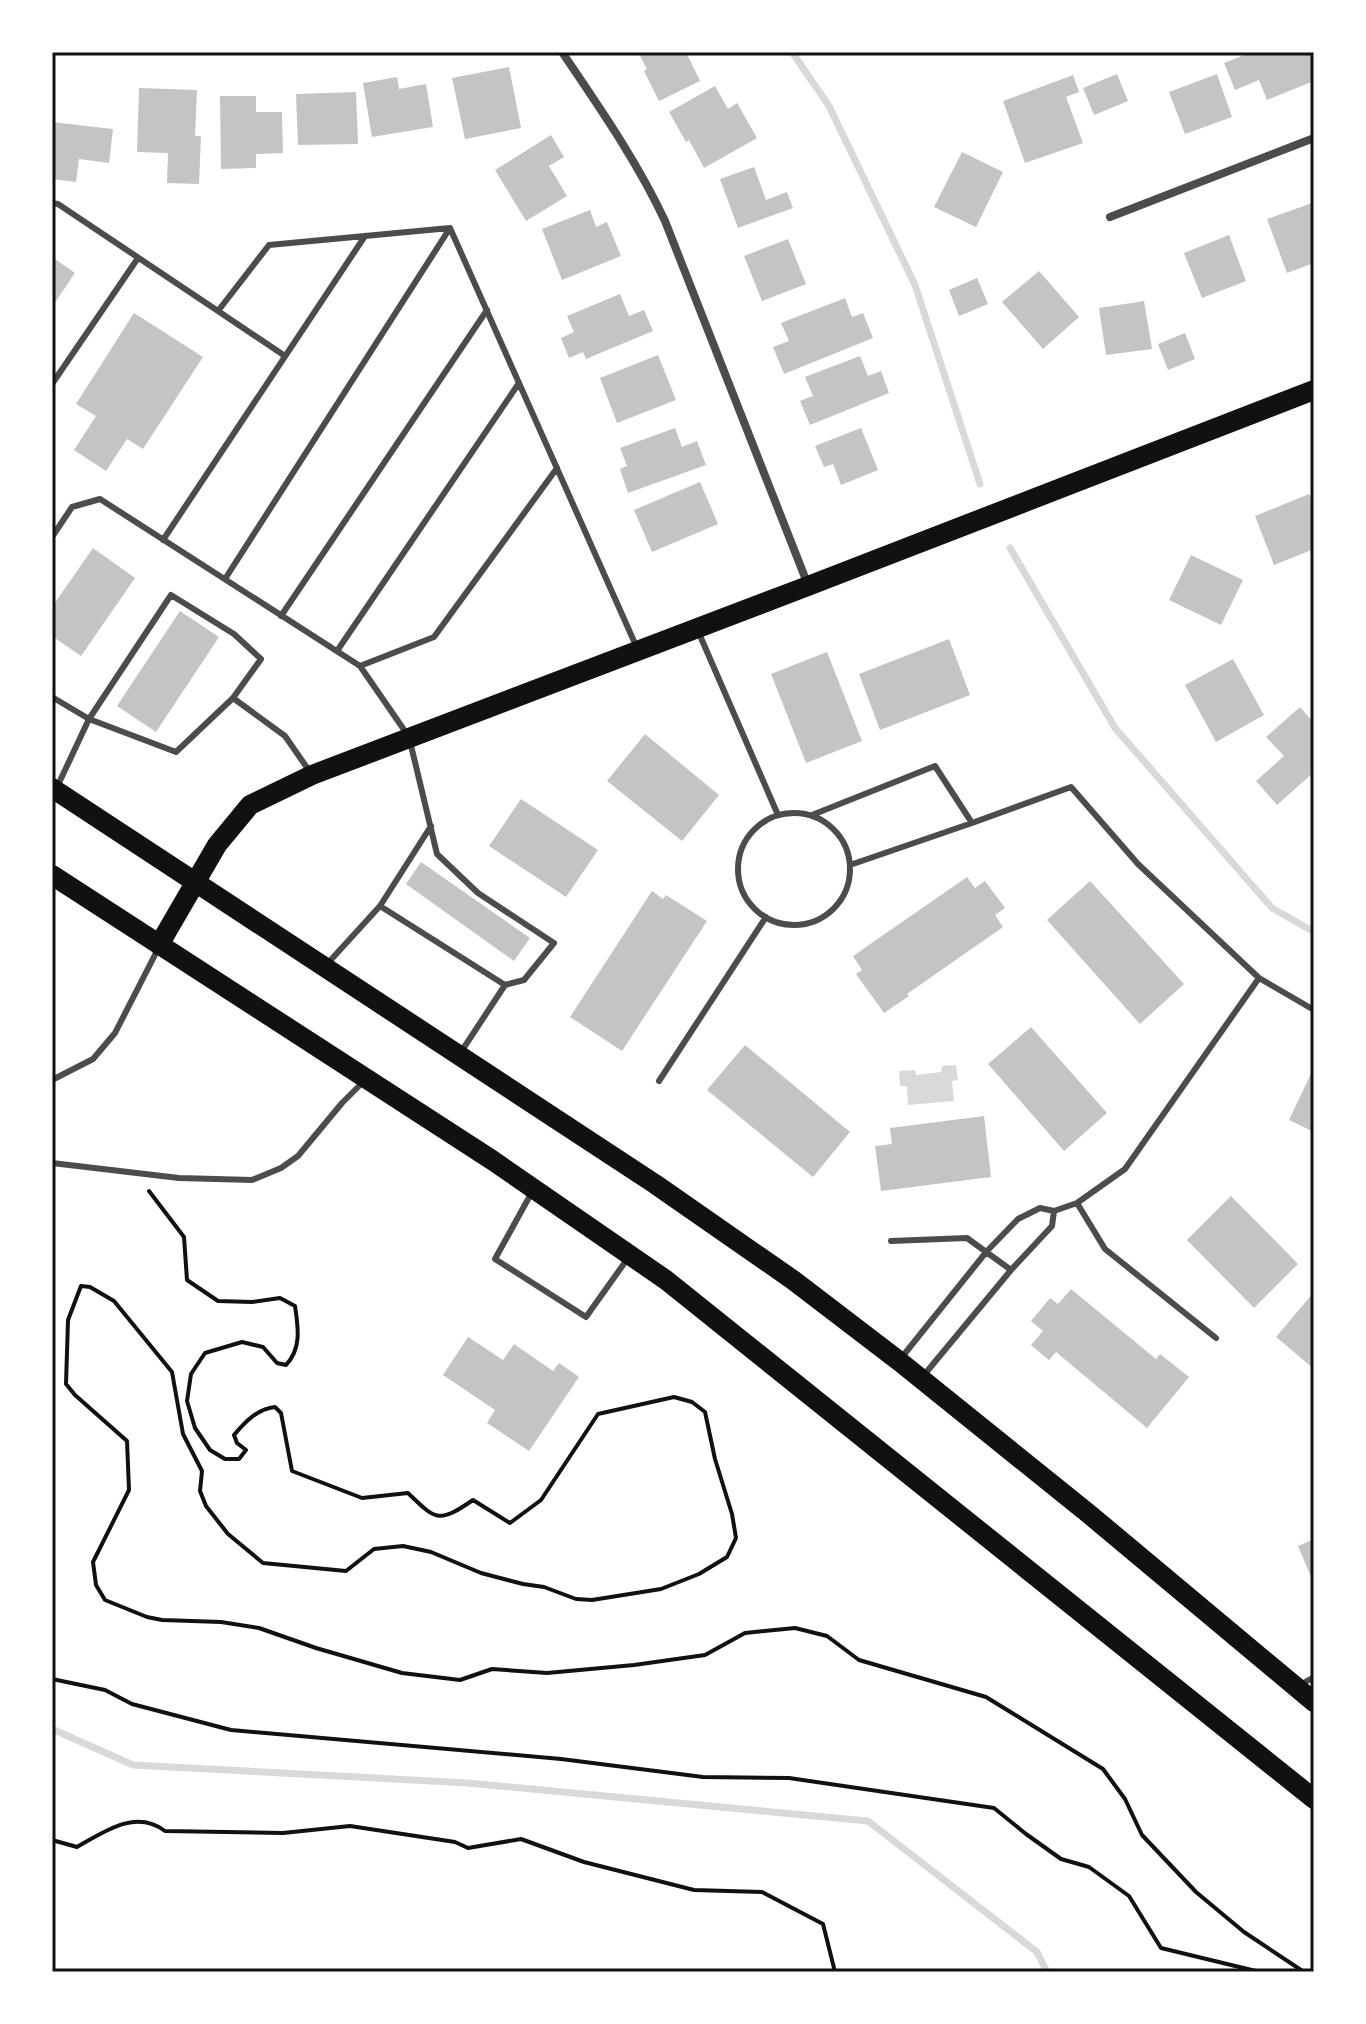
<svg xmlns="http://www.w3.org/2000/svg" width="1366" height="2024" font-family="Mulish,sans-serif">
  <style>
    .water { fill: #d9d9d9 }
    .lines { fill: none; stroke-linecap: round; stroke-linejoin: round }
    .stream { stroke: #d9d9d9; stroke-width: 7 }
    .building { fill: #c4c4c4 }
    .path { stroke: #111; stroke-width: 4 }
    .service { stroke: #4c4c4c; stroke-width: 6 }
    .minor { stroke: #4c4c4c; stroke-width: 8 }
    .primary { stroke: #111; stroke-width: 20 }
    .neatline { fill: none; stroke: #111; stroke-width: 3 }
  </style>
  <rect width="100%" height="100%" fill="#fff"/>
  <path class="water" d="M956 1065 958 1080 952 1081 954 1101 908 1105 907 1086H900L899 1071 915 1070 916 1075 941 1072 942 1066Z"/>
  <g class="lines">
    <path class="stream" d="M792 52 829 106 915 285 980 484
      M1010 548 1115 728 1272 908 1314 932
      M52 1729 133 1765 468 1783 868 1821 1037 1952 1047 1972"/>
  </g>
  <path class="building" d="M638 52H686L700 81 659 101 644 71 647 69Z
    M1252 52H1312L1314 57V81L1267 100 1259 80 1235 90 1224 63Z
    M509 67 521 128 465 139 452 78Z
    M1117 74 1128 101 1094 115 1083 88Z
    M1217 74 1232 117 1185 134 1169 92Z
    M1073 75 1079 92 1066 97 1083 143 1025 163 1003 101Z
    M397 77 399 89 426 84 433 127 372 137 363 83Z
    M715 86 728 109 737 103 757 138 704 168 689 140 686 142 669 112Z
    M139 88 197 90 195 136H201L199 184 167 183 168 153 137 152Z
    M356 92 358 144 298 145 296 94Z
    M220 96H256V112H282L283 153 256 154V168L221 169Z
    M52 122 113 129 109 163 79 159 76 182 52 179Z
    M551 135 564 157 549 166 567 196 526 221 495 170Z
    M962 152 1003 172 976 227 934 207Z
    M754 167 766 200 787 192 793 208 738 228 720 179Z
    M1312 203 1314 209V263L1287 273 1267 219Z
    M590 210 596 227 607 222 621 256 562 280 542 229Z
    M1229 235 1246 281 1202 298 1184 253Z
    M788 239 806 284 762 301 744 256Z
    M52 257 75 273 52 307Z
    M1039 271 1079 317 1043 349 1002 302Z
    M977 278 988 304 959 316 949 290Z
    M620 294 629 316 644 310 653 331 586 359 583 352 569 358 561 338 574 332 567 316Z
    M845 298 852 317 863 313 873 338 784 374 773 347 789 341 781 323Z
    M1144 301 1152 349 1106 355 1099 308Z
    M134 313 203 357 143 449 127 439 106 471 74 450 96 416 76 404Z
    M1185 333 1195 359 1168 370 1158 344Z
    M658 355 676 400 617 423 600 378Z
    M860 356 868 376 881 371 889 393 810 425 800 401 813 396 805 377Z
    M675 428 682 447 697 441 706 465 628 493 620 469 627 466 620 448Z
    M861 428 878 470 841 485 833 464 824 467 815 446Z
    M700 482 718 524 652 552 634 510Z
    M1309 494 1314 506V549L1274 565 1255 516Z
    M93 548 135 578 81 656 52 636V607Z
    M1191 555 1243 580 1221 625 1169 600Z
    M180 611 219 637 156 732 117 706Z
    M949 639 970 695 880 730 859 674Z
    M827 652 862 741 806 763 771 674Z
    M1233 659 1264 715 1216 742 1185 685Z
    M1300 707 1314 723V772L1277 805 1256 781 1284 756 1266 737Z
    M645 734 719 795 682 841 607 781Z
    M521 799 598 850 566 897 489 846Z
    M421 862 530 938 514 961 406 884Z
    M967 877 975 888 985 881 1005 908 995 915 1003 927 907 994 909 996 884 1013 856 974 862 970 853 956Z
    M1090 881 1184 984 1140 1024 1047 920Z
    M652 891 663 899 666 895 707 921 622 1051 570 1017Z
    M1031 1027 1107 1113 1064 1151 988 1064Z
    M745 1045 850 1132 813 1177 707 1090Z
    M1314 1067V1132L1289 1120Z
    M984 1116 991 1177 881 1191 875 1146 892 1144 890 1128Z
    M1231 1196 1298 1264 1254 1308 1187 1240Z
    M1071 1289 1156 1359 1160 1354 1189 1377 1147 1428 1056 1352 1049 1360 1031 1345 1043 1331 1031 1321 1050 1298 1058 1304Z
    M1314 1292V1369L1276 1337Z
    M468 1337 503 1360 514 1344 553 1371 559 1363 579 1377 529 1451 487 1423 495 1410 443 1375Z
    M1314 1539V1584L1298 1546Z"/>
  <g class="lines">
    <path class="path" d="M149 1191 184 1237 187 1280 218 1301 252 1302 280 1298 295 1306C298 1327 302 1348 286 1365L277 1363 263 1347 242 1342 205 1353 191 1374 187 1401 195 1428 210 1450 225 1459H239L246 1450 237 1443 234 1435C245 1422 257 1409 275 1407L281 1413 292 1471 362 1498 408 1493C436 1520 438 1524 473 1500L510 1523 541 1500 598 1414 674 1397 692 1402 705 1412 715 1459 732 1514 736 1538 727 1557 699 1574 661 1589 592 1600 576 1599 544 1587 523 1584 481 1573 431 1552 403 1546 374 1549 346 1571 263 1563 228 1534 206 1506 200 1491 202 1471 183 1434 172 1372 114 1301 90 1287 81 1286 68 1320 66 1384 75 1395 127 1441 129 1490 93 1562 96 1585 105 1600 147 1617 162 1620 221 1622 259 1628 316 1648 402 1673 460 1680 492 1669 547 1673 634 1665 705 1655 745 1633 795 1628 827 1636 859 1660 986 1697 1103 1769 1125 1799 1142 1835 1196 1892 1244 1932 1304 1972
      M52 1679 105 1690 132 1704 231 1730 561 1759 703 1777 789 1778 994 1808 1026 1834 1061 1859 1089 1867 1129 1896 1161 1948 1260 1972
      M52 1840 77 1847C105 1831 136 1809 165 1831L283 1833 350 1826 455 1842 468 1848 521 1839 584 1862 694 1890 762 1892 823 1924 835 1972"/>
    <path class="service" d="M52 203 58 204 218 311 269 245 450 228 637 648
      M218 311 285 356
      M52 384 138 258
      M52 537 72 507 100 499 360 666 409 737 437 854 478 893 554 943 524 980 505 985
      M163 540 365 236
      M225 579 450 228
      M281 616 487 310
      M698 631 778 815
      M337 651 519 383
      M360 666 434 637 557 468
      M52 697 89 719 171 595 234 634 261 659 233 698
      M58 785 89 719 176 752 233 698 285 736 310 772
      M738 869a56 56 0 1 1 112 0a56 56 0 1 1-112 0Z
      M812 815 935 766 972 823 1071 787 1138 864 1259 978
      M850 865 972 823
      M380 906 431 826
      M328 963 380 906 505 985 461 1052
      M52 1080 93 1059 115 1033 159 947
      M659 1081 766 917
      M52 1163 179 1178 252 1180 281 1168 298 1156 342 1103 364 1081
      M532 1192 495 1259 586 1317 628 1258
      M1077 1203 1105 1249 1216 1338
      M891 1241 967 1238 1011 1270
      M902 1357 987 1251 1018 1219 1040 1208 1054 1211 1077 1203 1125 1169 1259 978 1314 1010
      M924 1375 1011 1270 1052 1226 1054 1211
      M1300 1685 1314 1677"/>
    <path class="minor" d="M562 52C599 107 637 161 665 221L808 585
      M1110 217 1314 138"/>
    <path class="primary" d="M52 788 655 1184 793 1280 899 1361 1089 1514 1314 1702
      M52 875 492 1160 666 1280 1314 1799
      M159 945 217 845 250 805 312 775 808 586 1314 390"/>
  </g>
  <rect width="1366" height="2024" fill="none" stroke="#ffffff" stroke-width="108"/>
  <rect x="54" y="54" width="1258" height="1916" class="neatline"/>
</svg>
